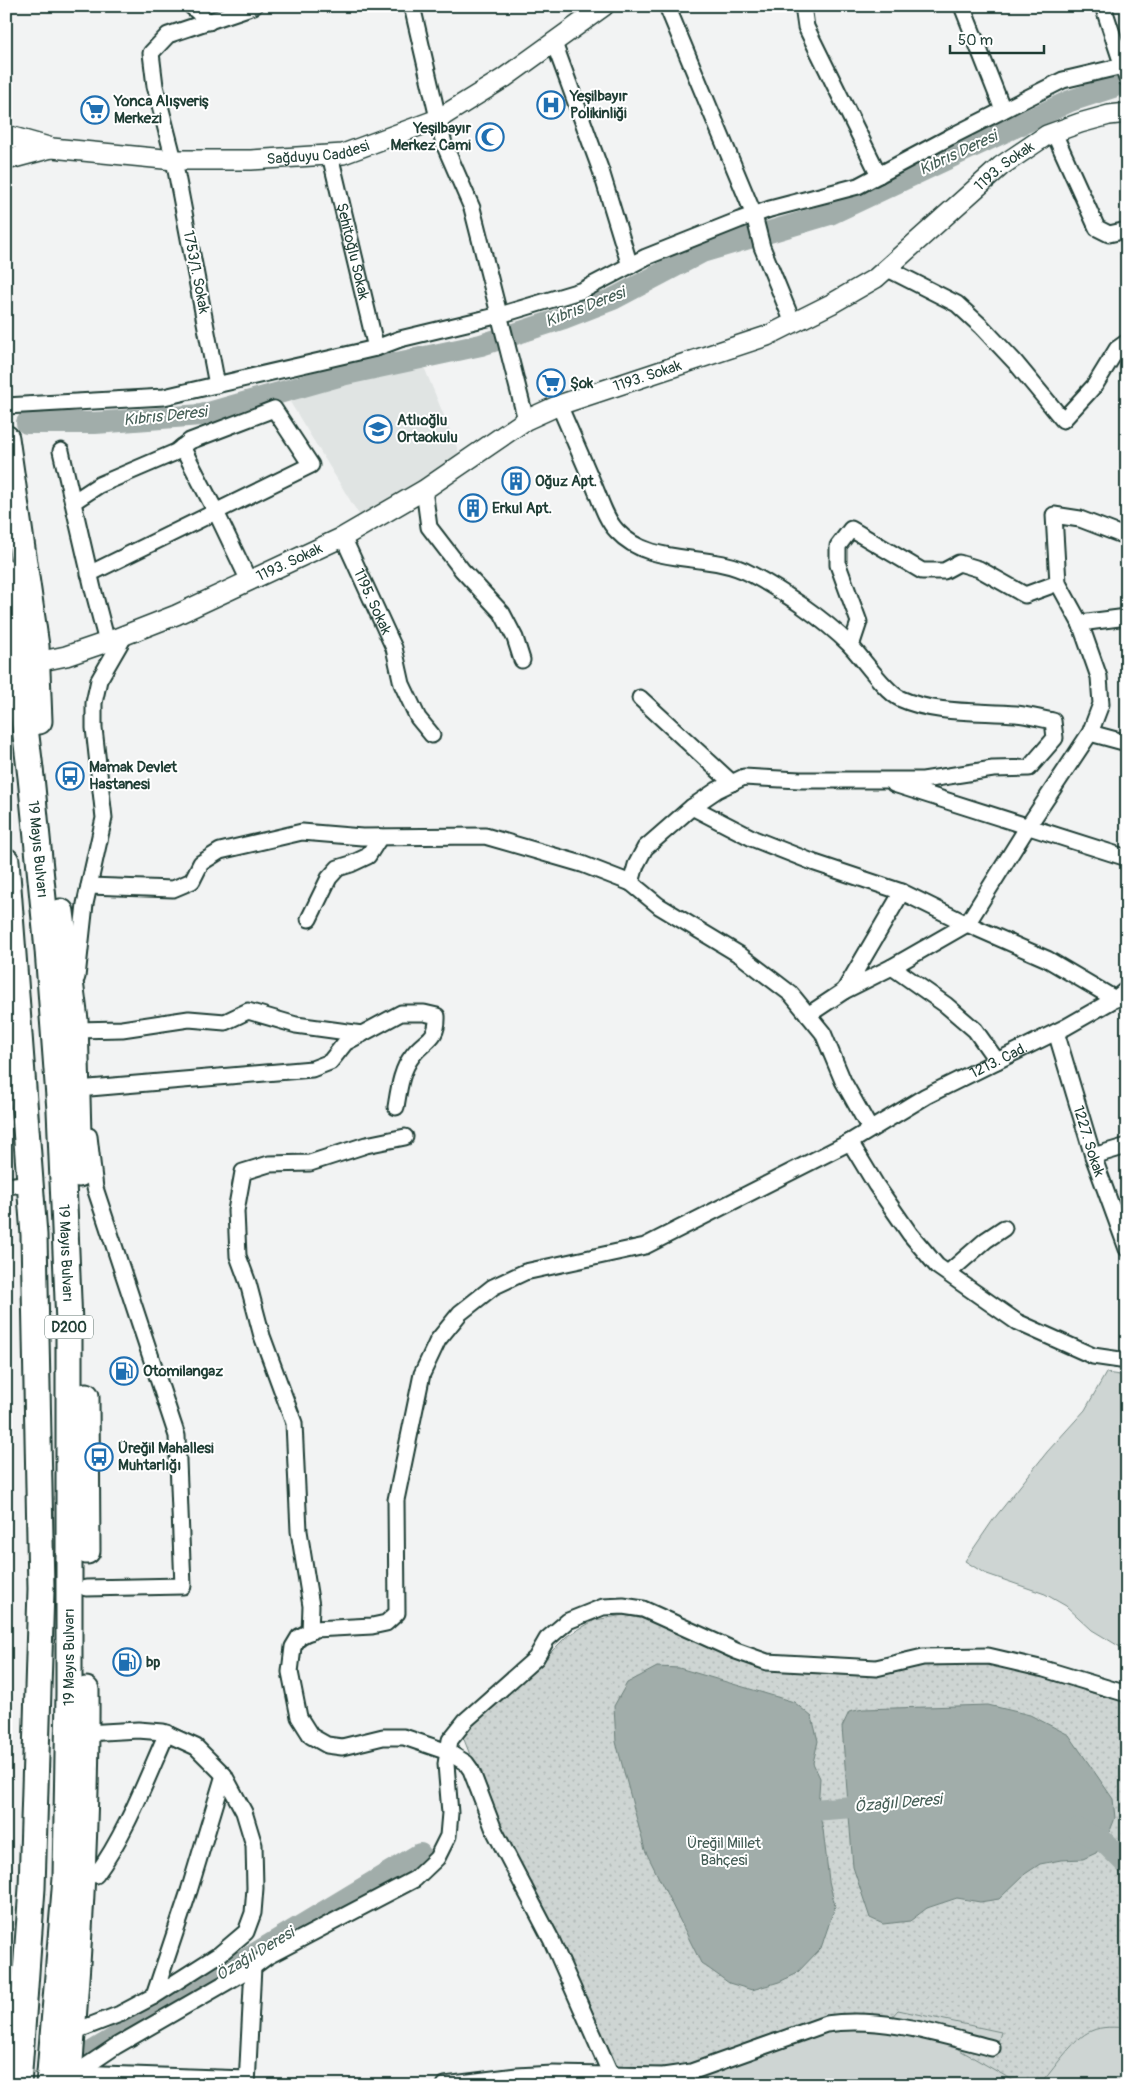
<svg xmlns="http://www.w3.org/2000/svg" width="1133" height="2091" font-family="Pangolin,sans-serif">
  <style>
    .built { fill: #e0e4e3 }
    .grass { fill: #ced5d3; stroke: #768984 }
    .park { fill: url(#park-dots); stroke: #768984 }
    .water { fill: #a1adaa; stroke: #6d807b }
    .lines { fill: none; stroke-linecap: round; stroke-linejoin: round }
    .river { stroke: #a1adaa; stroke-width: 22 }
    .minor-casing { stroke: #1f3d34; stroke-width: 19 }
    .tertiary-casing { stroke: #1f3d34; stroke-width: 22 }
    .trunk-casing { stroke: #1f3d34; stroke-width: 29 }
    .minor { stroke: #fff; stroke-width: 15 }
    .tertiary { stroke: #fff; stroke-width: 19 }
    .trunk { stroke: #fff; stroke-width: 25 }
    .labels { text-anchor: middle; dominant-baseline: central; stroke-width: 4; stroke-linejoin: round; paint-order: stroke }
    .shield { fill: #fff; stroke: #627771; stroke-width: 1 }
    .shield-label { font-size: 14px; font-weight: bold; fill: #1f3d34 }
    .poi-label { font-size: 15px; font-weight: bold; fill: #1f3d34; stroke: #fff; text-anchor: start }
    .street-label { font-size: 15px; fill: #1f3d34; stroke: #fff }
    .park-label { font-size: 15px; fill: #425b54; stroke: #fff }
    .water-label { font-size: 16px; font-style: italic; fill: #465f57; stroke: #fff }
  </style>
  <defs>
    <pattern id="park-dots" width="8" height="8" patternUnits="userSpaceOnUse" patternTransform="scale(1.25)"><rect width="8" height="8" fill="#ced5d3"/><path d="M2 2h.1M6 6h.1" fill="none" stroke="#b0b8b6" stroke-width="1.8" stroke-linecap="round"/></pattern>
  </defs>
  <rect width="100%" height="100%" fill="#f2f3f3"/>
  <filter id="ink" filterUnits="userSpaceOnUse"><feTurbulence type="fractalNoise" baseFrequency=".02" numOctaves="2"/><feDisplacementMap in="SourceGraphic" scale="10" xChannelSelector="R" yChannelSelector="G"/><feConvolveMatrix kernelMatrix="1 2 1 2 8 2 1 2 1" color-interpolation-filters="sRGB"/></filter>
  <g filter="url(#ink)">
    <path class="built" d="M424 367 460 455 361 518 290 402 334 385Z"/>
    <path class="grass" d="M1106 1373 1127 1376V1651L1092 1630 1066 1606 1045 1594 984 1573 965 1561 993 1520 1047 1452 1085 1410Z
      M1127 1913V2085H676Z
      M577 2079 607 2085H502Z"/>
    <path class="park" d="M624 1615 654 1621 735 1658 792 1672 863 1675 950 1660H979L1023 1669 1101 1696 1127 1701V2028C1115 2027 1102 2026 1091 2031 1074 2038 1056 2066 1044 2080L1042 2085H1021L951 2045V2042L995 2053 1001 2032 898 2010 888 2021 747 2045 707 2057 697 2064 619 2071 492 1811 463 1737 478 1718 512 1691 567 1636 595 1620Z"/>
    <path class="water" d="M657 1667 679 1668 794 1702 812 1717 818 1741 813 1763 820 1778 818 1809 823 1829 829 1881 835 1906 821 1948 796 1974 779 1982 752 1990 729 1983 701 1963 645 1850 616 1742 614 1706 627 1683Z
      M988 1705 1030 1715 1069 1735 1113 1799 1115 1818 1108 1836 1096 1853 1083 1859 1061 1860 1040 1864 1025 1874 999 1899 980 1902 957 1898 927 1908 910 1921 883 1924 870 1918 853 1867 842 1727 849 1712 863 1709Z"/>
    <g class="lines">
      <path class="river" d="M27 423H95L201 415 346 374 481 345 564 318 613 299 702 252 830 214 1070 101 1113 87
        M788 1812 878 1805
        M1078 1829 1104 1842 1127 1865
        M90 2053 420 1854"/>
      <g class="minor-casing">
        <g id="minor">
          <path d="M191 6 209 22"/>
          <path d="M412 6 444 144 472 208 526 420"/>
          <path d="M667 6 754 215 762 247 793 323"/>
          <path d="M803 6 806 27 879 175"/>
          <path d="M962 6 1003 110"/>
          <path d="M1103 6 1127 79"/>
          <path d="M554 43 601 171 630 266"/>
          <path d="M1054 133 1097 228 1109 234 1127 230"/>
          <path id="s1" d="M330 155 376 348"/>
          <path d="M886 268 957 304 982 327 1015 362 1063 420 1095 385 1117 349 1127 342"/>
          <path d="M217 385 174 160 155 86 151 53 168 35 254 6"/>
          <path d="M559 405C571 433 583 460 595 488 601 502 606 520 617 531 651 568 709 551 751 574 783 591 824 619 849 644 862 657 885 692 901 699 934 714 980 711 1016 714 1029 715 1041 719 1053 721L1055 738 1029 768 993 769 923 780H800L744 777 717 790 692 807 645 848 636 865 631 883"/>
          <path d="M6 406 164 397 376 348 400 339 500 315 583 290 646 257 739 220 770 209 858 186 950 137 1063 80 1127 65"/>
          <path d="M182 447 216 512 249 581"/>
          <path d="M61 451 93 589 107 642"/>
          <path d="M424 490 429 527 462 570 502 613 515 638 522 660"/>
          <path d="M73 502 99 485 176 452 190 441 274 409 311 465 89 574"/>
          <path id="s2" d="M343 537 394 648 402 684 418 718 432 735"/>
          <path d="M1080 623 1127 617"/>
          <path d="M851 646 859 622 838 565V546L851 529 922 571H944L959 563 979 569 1025 595 1058 583"/>
          <path d="M640 698 732 783"/>
          <path d="M1090 733 1127 743"/>
          <path d="M894 784 1127 858"/>
          <path d="M692 807 754 839 815 863 902 892 967 924 1047 959 1115 999 1123 998"/>
          <path d="M89 886 173 889 192 881 201 863 220 851 302 832 362 837 485 836 582 864 631 883 659 906 740 955 791 994 823 1033 843 1081 870 1129"/>
          <path d="M309 919 329 878 338 868 351 864 368 856 380 837"/>
          <path d="M892 967 946 1005 975 1030 997 1061"/>
          <path d="M77 977 85 904 104 818 94 728V703L99 680 125 635"/>
          <path d="M844 991 902 892"/>
          <path d="M808 1015 844 991 892 967 967 924 1027 828 1090 733 1101 704 1099 677 1080 623 1058 583 1054 515 1080 519 1127 537"/>
          <path d="M75 1030 122 1029 189 1019 225 1022 248 1011 296 1025 362 1034"/>
          <path id="s3" d="M1056 1032 1093 1156 1127 1249"/>
          <path d="M78 1089 312 1069 330 1062 345 1043 401 1013H424L437 1016C438 1040 425 1039 413 1055 401 1070 399 1089 396 1107"/>
          <path d="M850 1142 876 1185 910 1234 937 1266 1017 1322 1093 1356 1127 1361"/>
          <path d="M1093 1156 1127 1146"/>
          <path d="M6 1186 32 1183"/>
          <path d="M948 1273 986 1240 1004 1228"/>
          <path d="M86 1588 183 1586 177 1436 95 1188 89 1136"/>
          <path d="M310 1632 311 1606 299 1531 294 1423 262 1336 248 1283 238 1256 236 1211 243 1172 269 1164 310 1163 366 1145 405 1137"/>
          <path d="M96 1875C126 1834 146 1780 167 1733"/>
          <path d="M154 1996 189 1891 224 1775"/>
          <path d="M73 2032 120 2014 154 1996 220 1954 246 1932 253 1913 255 1888 254 1845 244 1812 224 1775 196 1747 163 1732 138 1730 86 1733"/>
          <path d="M74 2073 247 2079"/>
          <path d="M76 2073 116 2046 253 1967 268 1956 415 1879 437 1858 448 1836 450 1813 446 1764 450 1740 466 1720 536 1658 547 1639 568 1621 603 1607 623 1606 643 1609 736 1651 767 1662 876 1668 923 1657 988 1656 1044 1669 1127 1694"/>
          <path id="s4" d="M611 2075 551 1939 494 1830 471 1770 466 1763 448 1752 404 1737H383L342 1747 327 1745 311 1736 299 1717 290 1672 293 1647 299 1637 314 1629 372 1626 386 1623 397 1613 396 1500 422 1374 438 1340 460 1313 493 1287 525 1272 645 1246 850 1142 926 1096 1066 1027 1115 999 1127 989"/>
          <path d="M247 2085 253 1967"/>
          <path d="M445 2085 517 2076 553 2074 663 2076 691 2072 826 2024C882 2016 938 2034 992 2048"/>
        </g>
      </g>
      <g class="tertiary-casing">
        <g id="tertiary">
          <path id="s5" d="M6 135 52 148 174 160H251L343 154 438 119 504 78 604 6"/>
          <path d="M6 160 51 148"/>
          <path id="s6" d="M37 662 66 656 107 642 176 615 343 537 424 490 526 420 559 405 767 336 831 304 876 278 1001 166 1047 135 1080 123 1109 115 1127 113"/>
        </g>
      </g>
      <g class="trunk-casing">
        <g id="trunk">
          <path d="M6 438 36 646 39 721"/>
          <path id="s7" d="M6 572 31 777 48 950 60 1110 69 1323V1693L66 1878 49 2085"/>
          <path d="M6 861 34 1235 41 1589 32 1888 18 2085"/>
          <path d="M61 912 75 1020 79 1174"/>
          <path d="M86 1396 87 1551"/>
          <path d="M68 2085C79 1953 87 1822 86 1690"/>
        </g>
      </g>
      <use href="#minor" class="minor"/>
      <use href="#tertiary" class="tertiary"/>
      <use href="#trunk" class="trunk"/>
    </g>
  </g>
  <defs>
    <g id="hospital-ring" transform="scale(1.4375)"><circle r="9.5" fill="#fff" stroke="#1f6fb2" stroke-width="1.5"/><path d="M-5-5h3v3.5h4V-5h3V5h-3V1.5h-4V5h-3Z" fill="#1f6fb2"/></g>
    <g id="supermarket-ring" transform="scale(1.4375)"><circle r="9.5" fill="#fff" stroke="#1f6fb2" stroke-width="1.5"/><path d="M-6-5.5h2.5l.6 2H6L4.5 2H-2.5L-4.4-4H-6ZM-1.5 3.2a1.3 1.3 0 1 0 .1 0ZM3 3.2a1.3 1.3 0 1 0 .1 0Z" fill="#1f6fb2"/></g>
    <g id="mosque-ring" transform="scale(1.4375)"><circle r="9.5" fill="#fff" stroke="#1f6fb2" stroke-width="1.5"/><path d="M3.5-4.9A6 6 0 1 0 3.5 4.9A5 5 0 1 1 3.5-4.9Z" fill="#1f6fb2"/></g>
    <g id="school-ring" transform="scale(1.4375)"><circle r="9.5" fill="#fff" stroke="#1f6fb2" stroke-width="1.5"/><path d="M0-5L7-2L0 1L-7-2ZM-4 1L0 2.5L4 1V4Q0 6-4 4Z" fill="#1f6fb2"/></g>
    <g id="building-ring" transform="scale(1.4375)"><circle r="9.5" fill="#fff" stroke="#1f6fb2" stroke-width="1.5"/><path d="M-4-6H4V6H1V3H-1V6H-4ZM-2.5-4.3h1.7v1.8h-1.7ZM.8-4.3h1.7v1.8H.8ZM-2.5-1h1.7V.8h-1.7ZM.8-1h1.7V.8H.8Z" fill="#1f6fb2"/></g>
    <g id="bus-ring" transform="scale(1.4375)"><circle r="9.5" fill="#fff" stroke="#1f6fb2" stroke-width="1.5"/><path d="M-5-6H5V4H4V6H2V4H-2V6H-4V4H-5ZM-3.5-4V0h7V-4ZM-3.5 1.2v1.5H-2V1.2ZM2 1.2v1.5H3.5V1.2Z" fill="#1f6fb2"/></g>
    <g id="fuel-ring" transform="scale(1.4375)"><circle r="9.5" fill="#fff" stroke="#1f6fb2" stroke-width="1.5"/><path d="M-5.5-6h7V0h2V4h1.3V-2.5L3-4.5l.8-.8L6-3V5H2.5V1h-1V6h-7ZM-4.2-4.7v3.2H.2V-4.7Z" fill="#1f6fb2"/></g>
  </defs>
  <g fill-rule="evenodd">
    <use href="#hospital-ring" x="551" y="105"/>
    <use href="#supermarket-ring" x="95" y="110"/>
    <use href="#mosque-ring" x="490" y="137"/>
    <use href="#supermarket-ring" x="551" y="383"/>
    <use href="#school-ring" x="378" y="429"/>
    <use href="#building-ring" x="516" y="481"/>
    <use href="#building-ring" x="473" y="508"/>
    <use href="#bus-ring" x="70" y="776"/>
    <use href="#fuel-ring" x="124" y="1371"/>
    <use href="#bus-ring" x="99" y="1457"/>
    <use href="#fuel-ring" x="127" y="1662"/>
  </g>
  <g class="labels">
    <rect class="shield" x="45" y="1315.5" width="48" height="23" rx="4"/>
    <g class="shield-label">
      <text x="69" y="1327">D200</text>
    </g>
    <g class="poi-label">
      <text x="570" y="96">Yeşilbayır<tspan x="570" dy="17">Polikinliği</tspan></text>
      <text x="114" y="101">Yonca Alışveriş<tspan x="114" dy="17">Merkezi</tspan></text>
      <text x="471" y="128" text-anchor="end">Yeşilbayır<tspan x="471" dy="17">Merkez Cami</tspan></text>
      <text x="570" y="383">Şok</text>
      <text x="397" y="420">Atlıoğlu<tspan x="397" dy="17">Ortaokulu</tspan></text>
      <text x="535" y="481">Oğuz Apt.</text>
      <text x="492" y="508">Erkul Apt.</text>
      <text x="89" y="767">Mamak Devlet<tspan x="89" dy="17">Hastanesi</tspan></text>
      <text x="143" y="1371">Otomilangaz</text>
      <text x="118" y="1448">Üreğil Mahallesi<tspan x="118" dy="17">Muhtarlığı</tspan></text>
      <text x="146" y="1662">bp</text>
    </g>
    <g class="street-label">
      <text stroke="none"><textPath href="#s5" startOffset="315">Sağduyu Caddesi</textPath></text>
      <text stroke="none"><textPath href="#s6" startOffset="1098">1193. Sokak</textPath></text>
      <text stroke="none"><textPath href="#s1" startOffset="99">Şehitoğlu Sokak</textPath></text>
      <text transform="translate(196 272) rotate(79)">1753/1. Sokak</text>
      <text stroke="none"><textPath href="#s6" startOffset="678">1193. Sokak</textPath></text>
      <text stroke="none"><textPath href="#s6" startOffset="272">1193. Sokak</textPath></text>
      <text stroke="none"><textPath href="#s2" startOffset="71">1195. Sokak</textPath></text>
      <text stroke="none"><textPath href="#s7" startOffset="279">19 Mayıs Bulvarı</textPath></text>
      <text stroke="none"><textPath href="#s4" startOffset="1632">1213. Cad.</textPath></text>
      <text stroke="none"><textPath href="#s3" startOffset="114">1227. Sokak</textPath></text>
      <text stroke="none"><textPath href="#s7" startOffset="684">19 Mayıs Bulvarı</textPath></text>
      <text transform="translate(69 1657) rotate(-90)">19 Mayıs Bulvarı</text>
    </g>
    <g class="park-label">
      <text x="724" y="1843">Üreğil Millet<tspan x="724" dy="17">Bahçesi</tspan></text>
    </g>
    <g class="water-label">
      <text transform="translate(958 153) rotate(-25)">Kıbrıs Deresi</text>
      <text transform="translate(585 307) rotate(-21)">Kıbrıs Deresi</text>
      <text transform="translate(165 416) rotate(-6)">Kıbrıs Deresi</text>
      <text transform="translate(898 1803) rotate(-5)">Özağıl Deresi</text>
      <text transform="translate(255 1954) rotate(-31)">Özağıl Deresi</text>
    </g>
  </g>
  <rect width="1133" height="2091" fill="none" stroke="#fff" stroke-width="25"/>
  <rect x="12" y="12" width="1108" height="2066" fill="none" stroke="#1f3d34" stroke-width="2" filter="url(#ink)"/>
  <path d="M950 45v8h94v-8" fill="none" stroke="#1f3d34" stroke-width="2.5"/>
  <text x="958" y="45" font-size="15" fill="#1f3d34" stroke="#ffffff" stroke-width="4" paint-order="stroke">50 m</text>
</svg>
